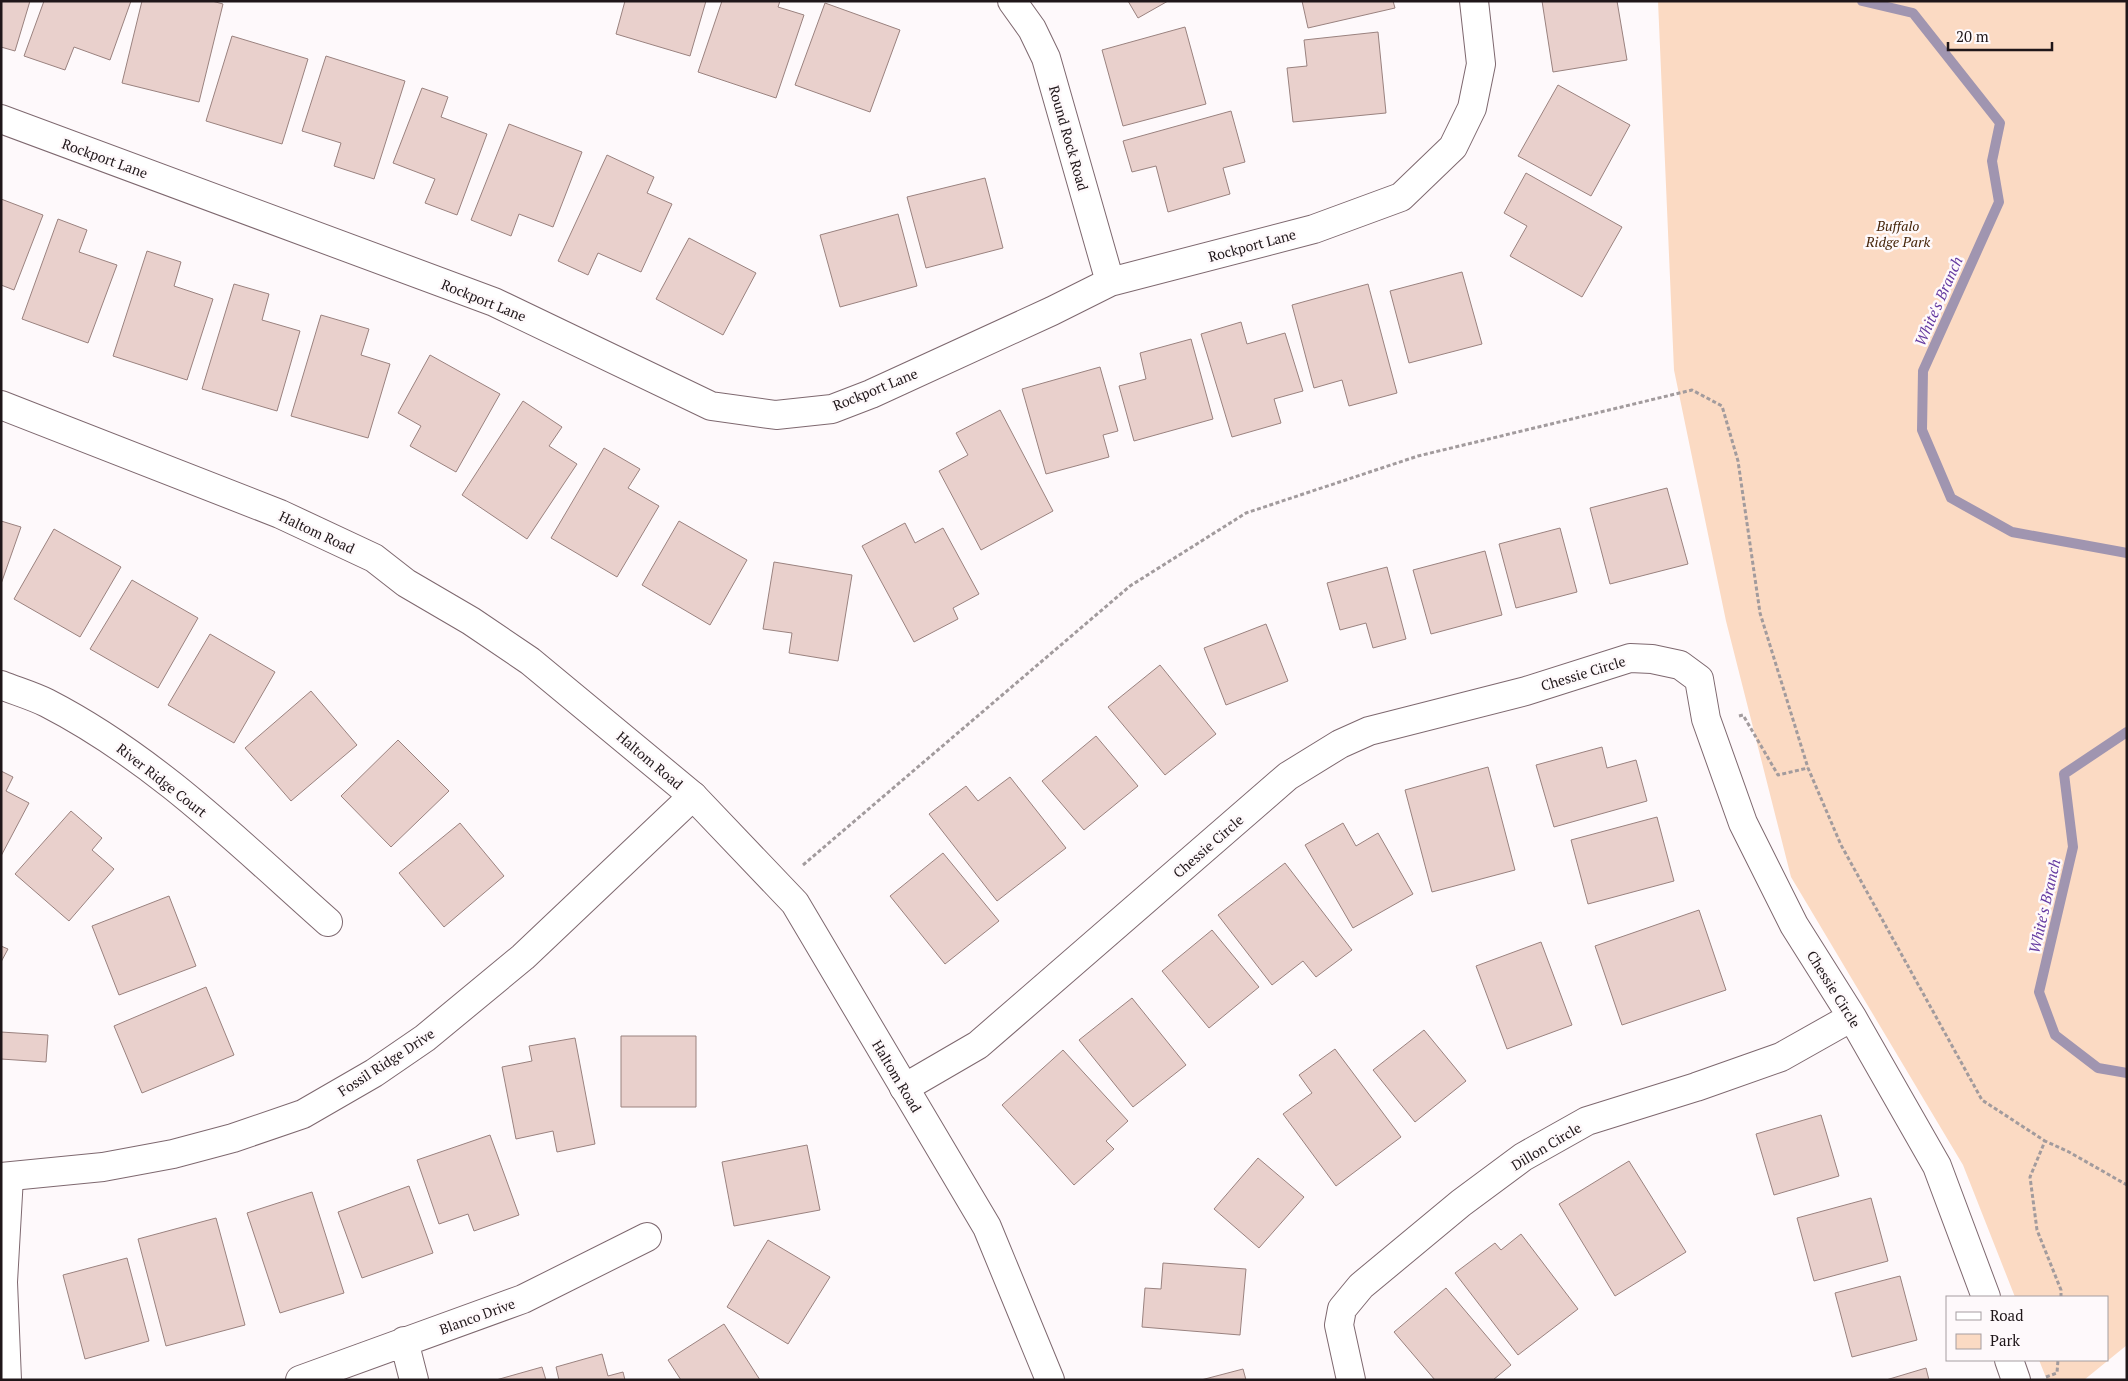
<svg xmlns="http://www.w3.org/2000/svg" width="2128" height="1381" font-family="'PT Serif',serif">
  <style>
    .green { fill: #fbdac3 }
    .lines { fill: none; stroke-linecap: round; stroke-linejoin: round }
    .stream { stroke: #a095b0; stroke-width: 10 }
    .building { fill: #e9d0cc; stroke: #9a827f }
    .minor-casing { stroke: #7e686f; stroke-width: 30 }
    .tertiary-casing { stroke: #7e686f; stroke-width: 30 }
    .secondary-casing { stroke: #7e686f; stroke-width: 30 }
    .path { stroke: #a29b9d; stroke-width: 3; stroke-dasharray: 4 2.5; stroke-linecap: butt }
    .minor { stroke: #fff; stroke-width: 28 }
    .tertiary { stroke: #fff; stroke-width: 28 }
    .secondary { stroke: #fff; stroke-width: 28 }
    .labels { text-anchor: middle; dominant-baseline: central; stroke-width: 5; stroke-linejoin: round; paint-order: stroke }
    .street-label { font-size: 14px; fill: #1f1619; stroke: #fef9fb }
    .park-label { font-size: 14px; font-style: italic; fill: #462509; stroke: #fef9fb }
    .water-label { font-size: 15px; font-style: italic; fill: #6439a0; stroke: #fef9fb }
  </style>
  <rect width="100%" height="100%" fill="#fef9fb"/>
  <path class="green" d="M1658 1H2127V1345L2084 1380H2047L2039 1360H2107V1297H2015L1963 1165 1791 877 1726 621 1674 370Z"/>
  <g class="lines">
    <path class="stream" d="M1862 1 1913 13 2000 123 1992 161 1999 202 1923 371 1922 430 1951 498 2012 532 2127 553
      M2127 732 2064 774 2073 847 2039 992 2055 1035 2098 1068 2127 1073"/>
  </g>
  <path class="building" d="M1 1H30L15 51 1 47Z
    M44 1H131L110 60 74 47 65 70 24 56Z
    M142 1H212L223 4 199 102 122 83Z
    M625 1H706L690 56 616 34Z
    M722 1H780L778 7 804 15 776 98 698 72Z
    M1128 1H1168L1138 18Z
    M1302 1H1393L1395 8 1308 28Z
    M1542 1H1617L1627 60 1553 72Z
    M825 3 900 30 870 112 795 85Z
    M1185 27 1206 104 1123 126 1102 50Z
    M1378 32 1386 113 1293 122 1287 68 1307 66 1304 40Z
    M232 36 308 59 282 144 206 121Z
    M326 56 405 81 374 179 334 166 341 143 302 131Z
    M1558 85 1630 125 1591 196 1518 156Z
    M422 88 448 97 441 117 487 134 457 215 425 203 435 179 393 163Z
    M1231 111 1245 162 1223 168 1230 194 1168 212 1156 166 1132 172 1123 141Z
    M509 124 582 152 553 227 519 214 511 236 471 220Z
    M607 155 654 177 647 193 672 204 641 272 598 253 588 275 558 261Z
    M1526 173 1622 227 1582 297 1510 256 1527 226 1504 213Z
    M985 178 1003 248 926 268 907 197Z
    M1 199 43 215 14 290 1 285Z
    M898 214 917 286 840 307 820 235Z
    M58 219 87 230 79 252 117 265 88 343 22 319Z
    M689 238 756 273 723 335 656 299Z
    M147 251 181 262 174 286 213 299 187 380 113 356Z
    M1462 272 1482 344 1409 363 1390 291Z
    M234 284 269 294 262 320 300 331 277 411 202 389Z
    M1368 284 1397 393 1349 406 1342 380 1314 388 1292 305Z
    M321 315 369 329 361 355 390 364 368 438 291 416Z
    M1241 322 1247 344 1285 333 1303 391 1274 399 1281 423 1232 437 1201 334Z
    M1191 339 1213 419 1134 441 1119 386 1146 379 1140 353Z
    M430 355 500 394 456 472 410 446 421 426 398 413Z
    M1100 367 1118 431 1103 435 1109 457 1046 474 1022 389Z
    M523 401 562 427 549 446 577 464 527 539 462 495Z
    M1000 410 1053 511 981 550 939 471 968 455 956 433Z
    M604 448 640 469 628 488 659 506 617 577 551 538Z
    M1667 488 1688 564 1610 584 1590 508Z
    M1 521 21 527 1 584Z
    M679 521 747 560 710 625 642 585Z
    M905 523 915 543 943 528 979 594 953 608 958 619 914 642 862 546Z
    M1560 528 1577 592 1516 608 1499 544Z
    M54 529 121 567 80 637 14 599Z
    M1485 551 1502 615 1431 634 1413 570Z
    M774 562 852 575 838 661 789 653 792 633 763 629Z
    M1387 567 1406 639 1373 648 1366 623 1340 630 1327 583Z
    M132 580 198 618 158 688 90 649Z
    M1266 624 1288 681 1226 705 1204 648Z
    M210 634 275 672 234 743 168 705Z
    M1160 665 1216 734 1165 775 1108 707Z
    M311 691 357 745 291 801 245 748Z
    M1096 736 1138 786 1084 830 1042 781Z
    M398 740 449 791 391 847 341 796Z
    M1602 747 1607 768 1636 760 1647 801 1554 827 1536 765Z
    M1488 767 1515 870 1432 892 1405 790Z
    M1 771 13 777 6 791 29 803 1 856Z
    M1010 777 1066 848 997 901 929 814 966 786 978 801Z
    M71 811 102 838 92 850 114 869 69 921 15 874Z
    M1657 817 1674 881 1588 904 1571 840Z
    M460 823 504 876 444 927 399 873Z
    M1343 823 1356 846 1378 833 1413 894 1353 928 1305 845Z
    M943 853 999 921 945 964 890 896Z
    M1285 863 1352 950 1316 977 1303 961 1272 985 1218 915Z
    M169 896 196 966 119 995 92 926Z
    M1699 910 1726 990 1622 1025 1595 946Z
    M1212 930 1259 987 1209 1028 1162 971Z
    M1541 942 1572 1025 1507 1049 1476 966Z
    M1 946 8 949 1 962Z
    M206 987 234 1055 142 1093 114 1026Z
    M1132 998 1186 1065 1133 1107 1079 1040Z
    M1424 1030 1466 1081 1415 1122 1373 1070Z
    M1 1032 48 1035 46 1062 1 1059Z
    M621 1036H696V1107H621Z
    M575 1038 595 1144 557 1152 553 1131 516 1139 502 1067 532 1061 529 1046Z
    M1335 1049 1401 1137 1336 1186 1283 1114 1312 1093 1299 1075Z
    M1063 1050 1128 1121 1106 1141 1114 1149 1074 1185 1002 1105Z
    M1821 1115 1839 1176 1774 1195 1756 1134Z
    M490 1135 519 1215 474 1231 468 1214 439 1224 417 1160Z
    M807 1145 820 1210 734 1226 722 1162Z
    M1258 1158 1304 1197 1259 1248 1214 1209Z
    M1629 1161 1686 1252 1615 1296 1559 1204Z
    M409 1186 433 1253 362 1278 338 1212Z
    M312 1192 344 1293 280 1313 247 1213Z
    M1871 1198 1888 1261 1814 1281 1797 1218Z
    M216 1218 245 1325 166 1346 138 1239Z
    M1521 1234 1578 1309 1518 1355 1455 1273 1495 1243 1501 1250Z
    M768 1240 830 1277 788 1344 727 1307Z
    M127 1258 149 1341 85 1359 63 1275Z
    M1163 1263 1246 1269 1240 1335 1142 1327 1145 1288 1161 1289Z
    M1900 1276 1917 1340 1852 1357 1835 1293Z
    M1446 1288 1511 1365 1493 1380H1435L1394 1332Z
    M724 1324 760 1380H681L668 1360Z
    M602 1354 608 1376 623 1372 625 1380H559L556 1367Z
    M542 1367 546 1380H496Z
    M1926 1368 1929 1380H1886Z
    M1243 1369 1246 1380H1201Z"/>
  <g class="lines">
    <g class="minor-casing">
      <path id="minor" d="M1012 1 1032 29 1046 58 1110 282
        M1 119 494 302 711 406 776 415 832 409 871 394 1052 311 1110 282 1314 229 1401 197 1453 147 1472 108 1481 64 1474 1
        M1 685C16 691 33 696 47 703 154 758 239 843 328 922
        M904 1088 978 1045 1288 776 1340 744 1369 731 1526 691 1630 658 1652 659 1680 665 1699 679 1706 719 1743 823 1794 925 1852 1017 1937 1166 1986 1297
        M404 1341 414 1380
        M2009 1360 2016 1380
        M7 1380 3 1282 9 1177
        M300 1380 523 1299 647 1237
        M1351 1380 1339 1325 1342 1309 1361 1286 1461 1203 1523 1157 1587 1121 1696 1087 1781 1057 1852 1017"/>
    </g>
    <g class="tertiary-casing">
      <path id="tertiary" d="M1 1177 103 1167 173 1154 233 1138 303 1114 374 1073 425 1038 523 957 693 796"/>
    </g>
    <g class="secondary-casing">
      <path id="secondary" d="M1 405 280 514 374 558 406 583 471 621 530 661 693 796 795 903 987 1227 1050 1380"/>
    </g>
    <path class="path" d="M1739 716 1743 715 1778 775 1808 768
      M803 865 1130 586 1246 513 1418 456 1692 390 1722 406 1738 461 1760 613 1808 768 1841 845 1982 1100 2045 1141
      M2061 1297V1290L2037 1230 2030 1177 2045 1141 2069 1152 2127 1185
      M2046 1377 2057 1373 2058 1360"/>
    <use href="#minor" class="minor"/>
    <use href="#tertiary" class="tertiary"/>
    <use href="#secondary" class="secondary"/>
  </g>
  <g class="labels">
    <g class="street-label">
      <text transform="translate(1069 138) rotate(74)">Round Rock Road</text>
      <text transform="translate(105 158) rotate(20)">Rockport Lane</text>
      <text transform="translate(1252 245) rotate(-15)">Rockport Lane</text>
      <text transform="translate(484 300) rotate(22)">Rockport Lane</text>
      <text transform="translate(875 389) rotate(-22)">Rockport Lane</text>
      <text transform="translate(317 532) rotate(25)">Haltom Road</text>
      <text transform="translate(1583 673) rotate(-17)">Chessie Circle</text>
      <text transform="translate(650 760) rotate(40)">Haltom Road</text>
      <text transform="translate(162 780) rotate(38)">River Ridge Court</text>
      <text transform="translate(1208 846) rotate(-41)">Chessie Circle</text>
      <text transform="translate(1834 989) rotate(58)">Chessie Circle</text>
      <text transform="translate(386 1062) rotate(-33)">Fossil Ridge Drive</text>
      <text transform="translate(897 1076) rotate(59)">Haltom Road</text>
      <text transform="translate(1546 1146) rotate(-31)">Dillon Circle</text>
      <text transform="translate(477 1316) rotate(-20)">Blanco Drive</text>
    </g>
    <g class="park-label">
      <text x="1898" y="225">Buffalo<tspan x="1898" dy="16">Ridge Park</tspan></text>
    </g>
    <g class="water-label">
      <text transform="translate(1938 301) rotate(-66)">White's Branch</text>
      <text transform="translate(2044 906) rotate(-77)">White's Branch</text>
    </g>
  </g>
  <rect width="2128" height="1381" fill="none" stroke="#1f1619" stroke-width="5"/>
  <rect x="1946" y="1296" width="162" height="65" fill="#fef9fb" stroke="#a59ea1"/>
  <rect x="1956" y="1312" width="25" height="8" fill="#ffffff" stroke="#a59ea1"/>
  <text x="1990" y="1321" font-size="15" fill="#1f1619">Road</text>
  <rect x="1956" y="1334" width="25" height="15" fill="#fbdac3" stroke="#a59ea1"/>
  <text x="1990" y="1346" font-size="15" fill="#1f1619">Park</text>
  <path d="M1948 42v8h104v-8" fill="none" stroke="#1f1619" stroke-width="2.5"/>
  <text x="1956" y="42" font-size="15" fill="#1f1619" stroke="#fef9fb" stroke-width="4" paint-order="stroke">20 m</text>
</svg>
